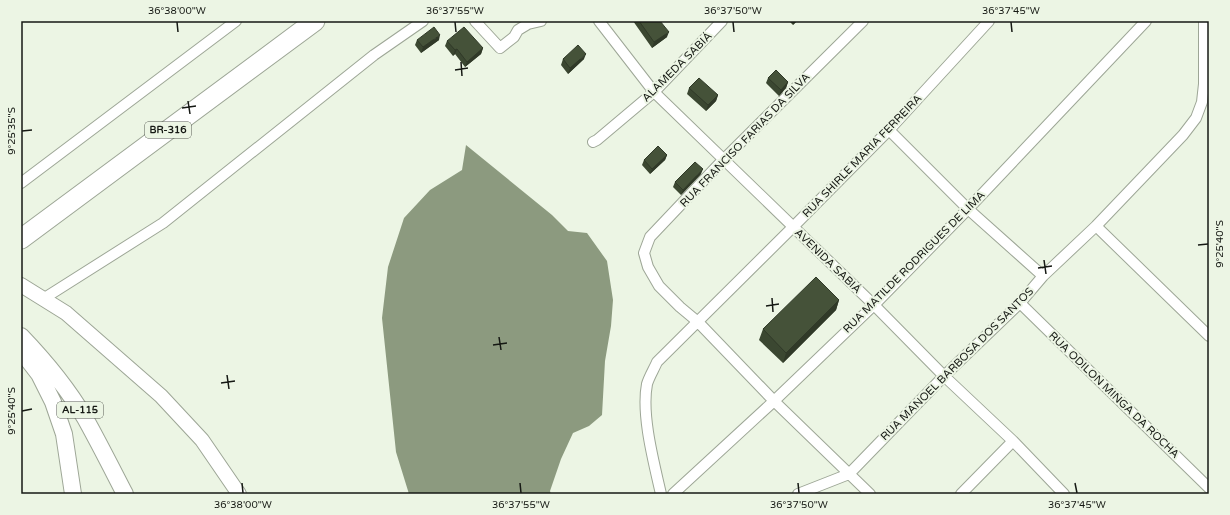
<svg xmlns="http://www.w3.org/2000/svg" width="1230" height="515" font-family="'Varela Round',sans-serif">
  <style>
    .water { fill: #8c9a7f }
    .lines { fill: none; stroke-linecap: round; stroke-linejoin: round }
    .street-casing { stroke: #9da696; stroke-width: 12 }
    .secondary-casing { stroke: #9da696; stroke-width: 16 }
    .primary-casing { stroke: #9da696; stroke-width: 18 }
    .highway-casing { stroke: #9da696; stroke-width: 21 }
    .street { stroke: #fff; stroke-width: 10 }
    .secondary { stroke: #fff; stroke-width: 14 }
    .primary { stroke: #fff; stroke-width: 16 }
    .highway { stroke: #fff; stroke-width: 19 }
    .wall { fill: #3b4731 }
    .shaded-wall { fill: #303928 }
    .building { fill: #455239; stroke: #303928 }
    .ticks { fill: none; stroke: #161914; stroke-width: 1.5 }
    .labels { text-anchor: middle; dominant-baseline: central; stroke-width: 4; stroke-linejoin: round; paint-order: stroke }
    .shield { fill: #ecf5e4; stroke: #565b52; stroke-width: 1 }
    .shield-label { font-size: 10px; font-weight: bold; fill: #161914 }
    .street-label { font-size: 11px; fill: #161914; stroke: #ecf5e4 }
    .neatline { fill: none; stroke: #161914; stroke-width: 1.5 }
    .ticks-label { font-size: 10px; text-anchor: middle; fill: #161914 }
  </style>
  <rect width="100%" height="100%" fill="#ecf5e4"/>
  <path class="water" d="M466 145 552 215 568 231 587 233 607 261 613 300 611 326 605 361 602 415 589 426 573 433 561 459 550 491 551 494H409L396 452 382 318 388 267 404 218 430 190 462 170Z"/>
  <g class="lines">
    <g class="street-casing">
      <path id="street" d="M475 21 500 48 514 37 518 30 528 24 541 21
        M599 21 654 92 874 305 944 376 1013 441 1064 494
        M863 21 723 160 650 237 644 253 648 267 659 286 680 307 698 322 774 401 870 494
        M889 130 968 209 1043 276
        M593 142 597 140 654 92 722 21
        M21 183 236 21
        M1096 226 1209 336
        M43 299 163 223 374 55 423 21
        M1020 303 1209 488
        M661 494C654 463 641 415 647 384 649 377 654 369 657 362L793 227 889 130 989 21
        M673 494 774 401 874 305 968 209 1146 21
        M798 494 849 474 944 376 1020 303 1043 276 1096 226 1183 135 1196 118 1202 102 1204 84V21
        M961 494 1013 441"/>
    </g>
    <g class="secondary-casing">
      <path id="secondary" d="M21 285 66 313 161 396 202 440 239 494"/>
    </g>
    <g class="primary-casing">
      <path id="primary" d="M21 336C45 361 68 389 85 418 99 443 112 469 125 494
        M22 352 39 374 53 402 64 434 73 494"/>
    </g>
    <g class="highway-casing">
      <path id="highway" d="M21 239 315 21"/>
    </g>
    <use href="#street" class="street"/>
    <use href="#secondary" class="secondary"/>
    <use href="#primary" class="primary"/>
    <use href="#highway" class="highway"/>
  </g>
  <path class="wall" d="M633 21H660L667 37 652 48Z
    M789 21H797L793 25Z
    M417 40H439L421 53 415 45Z
    M447 41 483 48 481 54 465 67 455 54 453 56 445 46Z
    M563 59H584L568 74 561 65Z
    M768 78 788 82 786 88 779 96 766 83Z
    M689 88 718 95 716 101 706 111 687 94Z
    M667 155 665 160 650 174 642 165 644 160Z
    M701 174 681 195 673 187 675 182Z
    M839 300 836 310 783 363 759 340 763 329Z"/>
  <path class="shaded-wall" d="M794 21H797L793 25Z
    M669 32 667 37 652 48 654 42Z
    M440 35 439 40 421 53 423 47Z
    M483 48 481 54 465 67 467 62Z
    M457 49 455 54 453 56 455 50Z
    M586 54 584 59 568 74 570 68Z
    M788 82 786 88 779 96 781 90Z
    M718 95 716 101 706 111 708 105Z
    M667 155 665 160 650 174 652 169Z
    M703 169 701 174 681 195 683 190Z
    M839 300 836 310 783 363 786 353Z"/>
  <path class="building" d="M639 21H660L669 32 654 42Z
    M434 27 440 35 423 47 417 40Z
    M464 27 483 48 467 62 457 49 455 50 447 41Z
    M578 45 586 54 570 68 563 59Z
    M776 70 788 82 781 90 768 78Z
    M699 78 718 95 708 105 689 88Z
    M658 146 667 155 652 169 644 160Z
    M695 162 703 169 683 190 675 182Z
    M816 277 839 300 786 353 763 329Z"/>
  <path class="ticks" d="M177 22 178 32M455 22 456 32M733 22 734 32M1011 22 1012 32M461 62 462 76M455 70 468 68M188 101 190 114M182 108 196 106M22 131 32 130M1198 245 1208 244M1044 260 1046 274M1038 268 1052 266M772 298 773 312M766 306 779 304M499 337 501 350M493 345 507 343M227 375 229 389M221 383 235 381M22 411 32 409M242 483 243 493M520 483 521 493M798 483 799 493M1075 483 1077 493"/>
  <g class="labels">
    <g class="shield">
      <rect x="145" y="122" width="46" height="16" rx="3"/>
      <rect x="57" y="402" width="46" height="16" rx="3"/>
    </g>
    <g class="shield-label">
      <text x="168" y="130">BR-316</text>
      <text x="80" y="410">AL-115</text>
    </g>
    <g class="street-label">
      <text transform="translate(677 67) rotate(-45)">ALAMEDA SABIÁ</text>
      <text transform="translate(745 140) rotate(-46)">RUA FRANCISO FARIAS DA SILVA</text>
      <text transform="translate(862 156) rotate(-46)">RUA SHIRLE MARIA FERREIRA</text>
      <text transform="translate(828 261) rotate(44)">AVENIDA SABIÁ</text>
      <text transform="translate(914 262) rotate(-45)">RUA MATILDE RODRIGUES DE LIMA</text>
      <text transform="translate(957 364) rotate(-45)">RUA MANOEL BARBOSA DOS SANTOS</text>
      <text transform="translate(1114 395) rotate(44)">RUA ODILON MINGA DA ROCHA</text>
    </g>
  </g>
  <rect width="1230" height="515" fill="none" stroke="#ecf5e4" stroke-width="44"/>
  <rect x="22" y="22" width="1186" height="471" class="neatline"/>
  <g class="ticks-label">
    <text x="177" y="14">36°38'00"W</text>
    <text x="455" y="14">36°37'55"W</text>
    <text x="733" y="14">36°37'50"W</text>
    <text x="1011" y="14">36°37'45"W</text>
    <text transform="translate(11 131) rotate(-90)" y="4">9°25'35"S</text>
    <text transform="translate(1219 244) rotate(-90)" y="4">9°25'40"S</text>
    <text transform="translate(11 411) rotate(-90)" y="4">9°25'40"S</text>
    <text x="243" y="508">36°38'00"W</text>
    <text x="521" y="508">36°37'55"W</text>
    <text x="799" y="508">36°37'50"W</text>
    <text x="1077" y="508">36°37'45"W</text>
  </g>
</svg>
